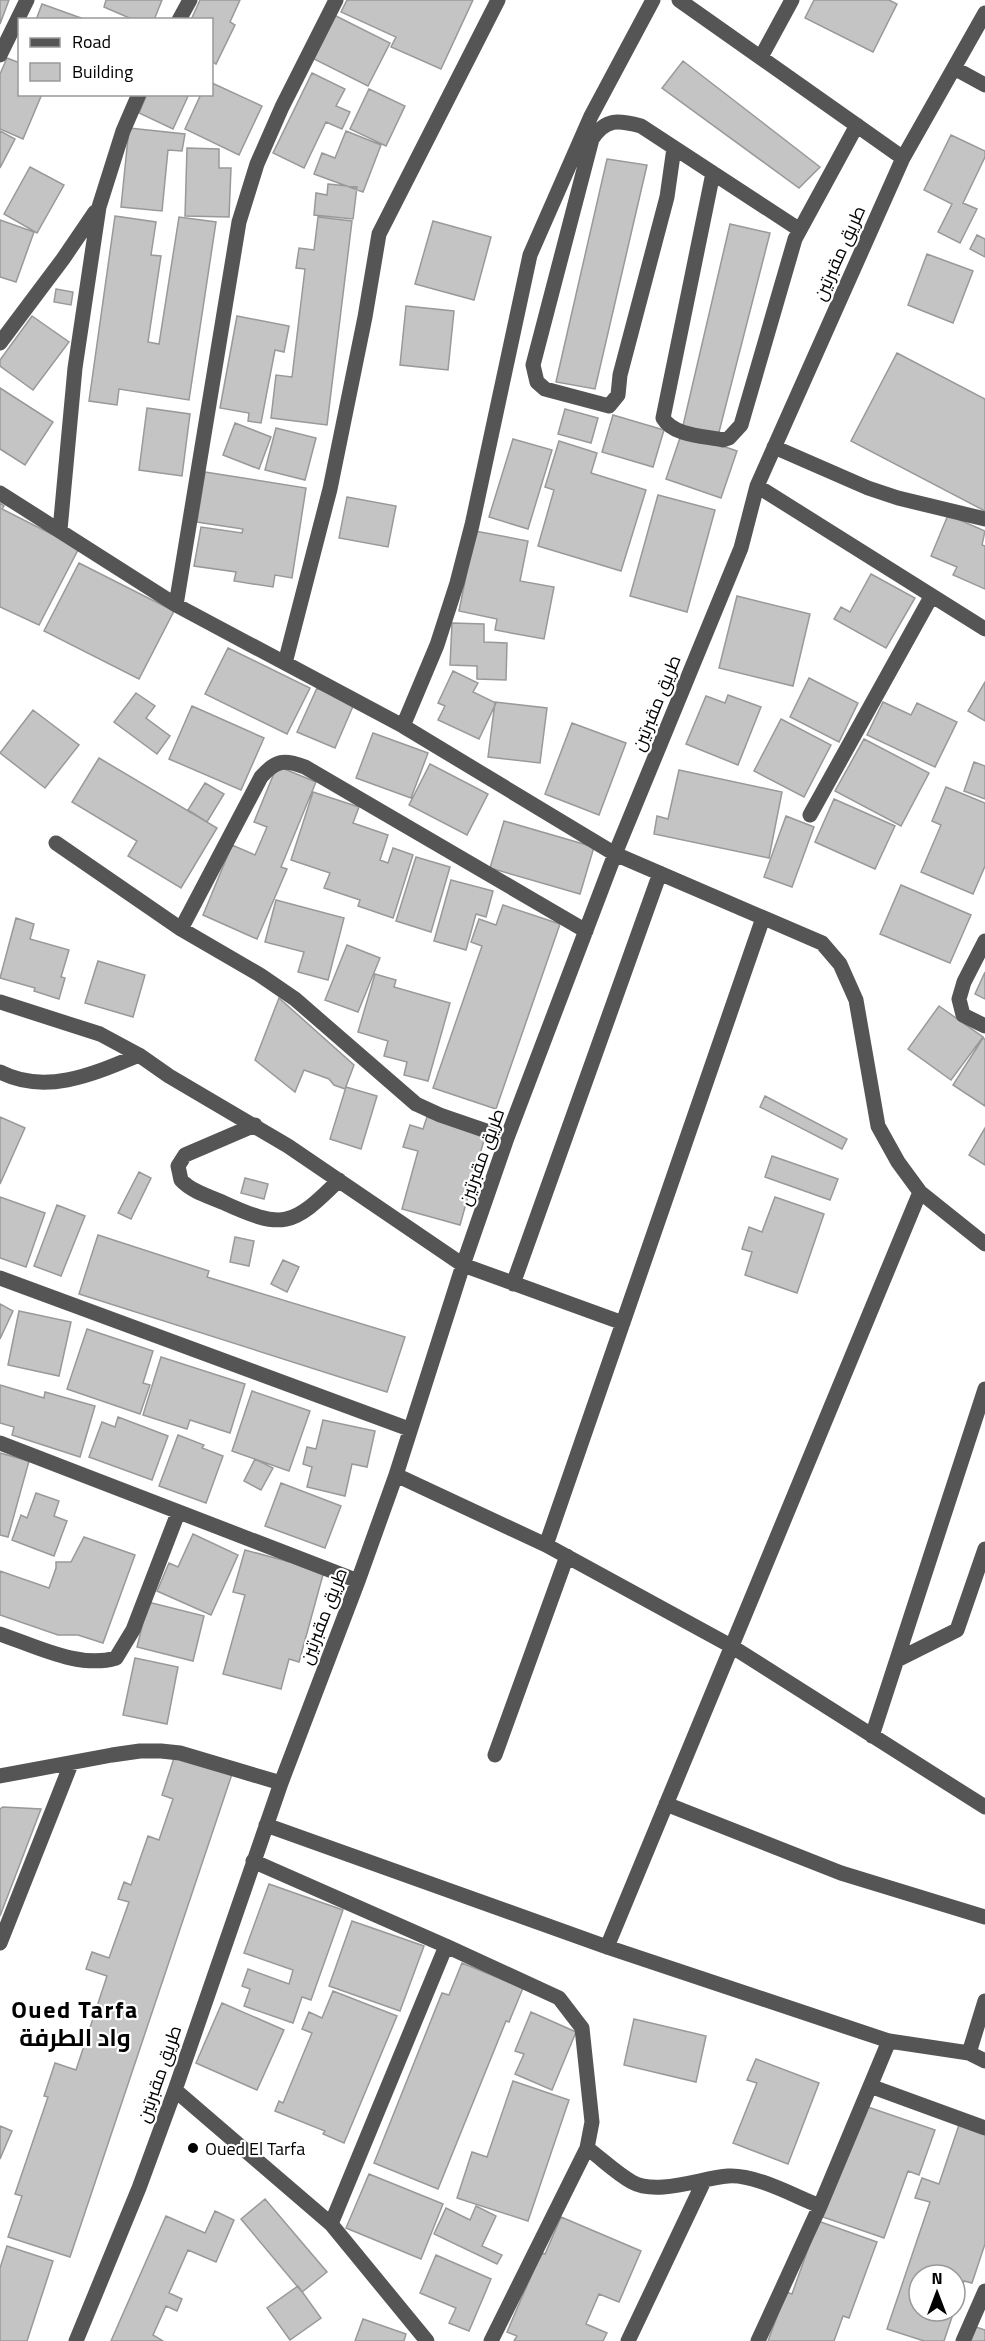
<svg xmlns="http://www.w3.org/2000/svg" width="985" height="2341" font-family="'Titillium Web',Cairo,sans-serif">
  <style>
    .building { fill: #c4c4c4; stroke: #999; stroke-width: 1.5 }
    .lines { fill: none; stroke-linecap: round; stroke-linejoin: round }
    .minor { stroke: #555; stroke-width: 15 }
    .poi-dot { fill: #000; stroke: #fff; stroke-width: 2 }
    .labels { text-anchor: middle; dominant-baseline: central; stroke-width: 4.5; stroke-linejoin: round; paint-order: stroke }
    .street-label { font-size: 18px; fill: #000; stroke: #fff }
    .poi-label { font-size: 18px; fill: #000; stroke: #fff; text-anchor: start }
    .district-label { font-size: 24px; font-weight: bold; letter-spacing: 1.5px; fill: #000; stroke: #fff }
  </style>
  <rect width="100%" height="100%" fill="#fff"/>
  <path class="building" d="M0 0H9L0 24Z
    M106 0H162L154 20H134L104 7Z
    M200 0H240L230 22 235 25 216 64 212 61V20H191Z
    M347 0H473L441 69 391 47 396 37 341 12Z
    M814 0H889L897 4 873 52 805 18Z
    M42 4 81 18 80 20H36Z
    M334 15 390 43 368 86 312 58Z
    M7 58 20 63V94H42L23 139 0 129V74Z
    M683 61 820 167 799 188 662 88Z
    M312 73 345 89 336 106 350 112 342 129 326 122 304 168 273 153Z
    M212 83 262 106 239 155 185 129 201 94H212Z
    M369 89 405 106 386 146 350 129Z
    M147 94H189L173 129 139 113Z
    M129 128 185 134 182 151 168 150 162 211 121 207Z
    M0 131 15 139 0 168Z
    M346 131 381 145 363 192 314 174 322 153 335 158Z
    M951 135 985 151V157L963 203 977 209 960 243 938 232 952 204 924 190Z
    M187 148 219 149V168H231L229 217 185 216Z
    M607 159 647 165 595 389 556 382Z
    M30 167 64 185 37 233 4 214Z
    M328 184 357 187 353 219 314 215 316 193 327 195Z
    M115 216 156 222 151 255 161 256 148 342 159 344 179 217 216 222 189 400 119 389 117 405 89 401Z
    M318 217 352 221 327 425 271 418 276 375 292 377 305 269 296 268 299 248 314 250Z
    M0 220 34 232 16 282 0 277Z
    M433 221 491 237 474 300 415 284Z
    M730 224 770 233 718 436 682 430Z
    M977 235 985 239V257L970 249Z
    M927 254 973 271 953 323 908 305Z
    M56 289 73 292 71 305 54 302Z
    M406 306 454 311 448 370 400 365Z
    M32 316 69 342 33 390 0 366V360Z
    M237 316 289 326 284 352 275 350 261 423 248 421 249 413 220 408Z
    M897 353 985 399V511L851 441Z
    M0 388 53 422 25 465 0 449Z
    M147 408 190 414 182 476 139 470Z
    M565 409 598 418 591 443 558 434Z
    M613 415 664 430 653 467 602 452Z
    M235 423 271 437 259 469 223 455Z
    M276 428 316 438 305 480 265 470Z
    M682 432 737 451 721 498 666 479Z
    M513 439 552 450 528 529 489 517Z
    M559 441 597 453 591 473 646 490 621 571 538 546 554 490 545 487Z
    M205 472 306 488 292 578 275 575 273 587 234 581 236 572 194 566 201 527 242 533 243 529 197 522Z
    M658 495 715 510 687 612 630 596Z
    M347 497 396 506 388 547 339 538Z
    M0 503 4 506 2 509 79 548 39 625 0 607Z
    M948 515 985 531 982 545 985 546V589L953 575 957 567 931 556Z
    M475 531 528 541 520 581 554 587 544 639 495 630 497 619 459 611Z
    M79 563 174 611 139 679 44 631Z
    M871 574 915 598 886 648 834 619 841 607 850 612Z
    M737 596 810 614 793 686 719 668Z
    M452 623 484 624V642L507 643 506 680 477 679V666L450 665Z
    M228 648 310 688 287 734 205 694Z
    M453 671 478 683 473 692 496 703 479 739 438 720 445 706 438 703Z
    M809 678 858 703 839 742 790 717Z
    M985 682V721L968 711Z
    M317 688 354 704 335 748 297 732Z
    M136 693 155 706 146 718 170 736 157 754 114 722Z
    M728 695 761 707 738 765 686 744 706 696 725 703Z
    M495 702 547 708 540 763 488 757Z
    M883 702 911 715 917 703 957 722 935 767 867 735Z
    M192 706 264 738 241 790 169 759Z
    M33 710 79 745 45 788 0 753Z
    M781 719 831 745 804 797 754 771Z
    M572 723 626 743 599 815 545 794Z
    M373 733 428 753 411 798 356 778Z
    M864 739 929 773 901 826 835 791Z
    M99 758 217 828 181 888 128 856 137 841 72 802Z
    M974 762 985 766V799L964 791Z
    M430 764 488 794 467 835 409 805Z
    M277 766 316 782 281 867 287 869 257 939 203 915 232 845 255 855 267 827 254 822Z
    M679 770 782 792 769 858 654 834 657 816 668 819Z
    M205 783 224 794 207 822 188 810Z
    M946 787 985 803V866L973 894 921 872 941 825 932 821Z
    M313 792 359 807 353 823 388 835 380 860 388 863 393 848 413 855 393 918 358 906 360 900 324 888 330 873 291 860Z
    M834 799 895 826 875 869 815 842Z
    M786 816 814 827 792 887 764 877Z
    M504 821 594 847 580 894 490 868Z
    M416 857 450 867 431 932 396 921Z
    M451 880 493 891 486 917 476 914 466 950 434 941Z
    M901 885 971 915 950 963 880 934Z
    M276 900 344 918 328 980 298 972 304 952 265 942Z
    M503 905 560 924 496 1109 433 1088 482 946 471 942 479 919 496 925Z
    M16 918 34 924 30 939 69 950 61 977 65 978 59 999 34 991 35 988 0 978Z
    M347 945 380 958 358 1012 325 1000Z
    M98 961 145 975 133 1017 85 1003Z
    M985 972V999L975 994Z
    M375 974 396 980 394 987 450 1003 428 1081 404 1075 407 1062 384 1056 388 1041 358 1032Z
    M279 998 354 1065 345 1089 334 1085 329 1079 304 1070 295 1092 255 1060Z
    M939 1006 983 1037 951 1080 908 1049Z
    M983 1038 985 1039V1106L953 1085Z
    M346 1087 377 1096 361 1149 330 1139Z
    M765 1096 847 1139 842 1149 760 1107Z
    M0 1117 25 1128 0 1184Z
    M427 1117 486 1133 460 1225 402 1209 418 1151 403 1147 410 1125 423 1129Z
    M985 1128V1165L969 1155Z
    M772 1156 838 1179 830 1200 765 1177Z
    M139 1172 151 1178 131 1219 118 1213Z
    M245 1178 268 1184 264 1199 241 1193Z
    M0 1197 45 1213 26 1267 0 1258Z
    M775 1197 824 1214 797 1293 745 1275 752 1252 742 1249 749 1227 762 1232Z
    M57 1205 85 1216 61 1276 34 1266Z
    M98 1235 209 1271 207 1277 405 1337 387 1392 79 1294Z
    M235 1237 254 1241 249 1266 230 1262Z
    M283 1260 299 1267 287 1292 271 1284Z
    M0 1304 13 1311 0 1339Z
    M19 1311 71 1322 59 1376 8 1365Z
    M87 1329 153 1351 143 1383 150 1385 140 1414 67 1389Z
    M161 1357 245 1384 230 1433 190 1420 187 1429 143 1415Z
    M0 1385 44 1398 45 1392 95 1406 80 1457 12 1435 14 1427 0 1423Z
    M252 1391 310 1411 289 1471 232 1451Z
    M118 1417 168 1436 152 1480 89 1457 102 1422 115 1427Z
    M323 1420 375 1431 367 1467 352 1464 345 1496 307 1487 312 1467 303 1464 307 1447 316 1449Z
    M178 1435 204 1445 202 1448 223 1456 206 1503 159 1486Z
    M0 1453 29 1461 8 1537 0 1535Z
    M255 1459 273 1468 261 1490 244 1481Z
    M281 1483 341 1506 325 1548 265 1526Z
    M36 1493 59 1501 54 1516 67 1521 54 1556 12 1540 21 1515 27 1518Z
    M193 1534 238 1555 211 1615 157 1591 169 1563 178 1567Z
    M84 1537 135 1555 103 1643 78 1635H58L0 1615V1571L49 1588 56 1568V1562H71Z
    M245 1550 324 1571 299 1662 289 1659 281 1689 223 1674 245 1595 233 1592Z
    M148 1602 204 1616 193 1661 137 1647Z
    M135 1658 178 1667 167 1724 123 1715Z
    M175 1755 232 1774 70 2257 8 2237 22 2196 15 2194 48 2097 44 2096 55 2063 76 2070 107 1976 86 1969 92 1952 109 1958 129 1902 118 1899 124 1882 131 1885 148 1836 159 1840 173 1799 162 1795Z
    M3 1807 41 1809 0 1916V1809Z
    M269 1884 343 1910 311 2000 302 1997 293 2023 244 2006 250 1989 242 1986 248 1969 289 1984 293 1970 244 1953Z
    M352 1921 424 1946 400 2011 329 1986Z
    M462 1963 523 1988 509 2022 506 2021 438 2189 374 2163 442 1993 449 1995Z
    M333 1991 397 2016 344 2143 323 2134 325 2131 275 2111 279 2101 283 2103 312 2033 302 2029 309 2012 322 2018Z
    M222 2003 284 2030 257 2090 196 2063Z
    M531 2012 576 2032 552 2090 515 2074 524 2054 515 2051Z
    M634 2019 706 2036 696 2082 624 2065Z
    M756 2059 819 2083 788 2164 733 2143 757 2083 747 2080Z
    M513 2081 569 2100 528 2221 457 2198 472 2152 487 2157Z
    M862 2105 935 2130 919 2175 908 2171 884 2238 823 2217Z
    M960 2122 985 2130V2244L972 2283 964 2281 955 2309V2275H919V2311H954L944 2341H924L887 2329 930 2202 915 2198 922 2178 939 2184Z
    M0 2126 12 2131 0 2159Z
    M369 2174 443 2204 421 2259 346 2228Z
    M265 2199 327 2272 302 2292 241 2219Z
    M476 2206 496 2216 482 2246 502 2255 497 2264 434 2234 446 2208 470 2220Z
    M215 2211 234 2220 216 2262 188 2250 169 2293 182 2299 177 2311 166 2306 153 2335 163 2341H111L166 2216 205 2233Z
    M561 2217 641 2251 619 2302 599 2294 586 2324 607 2333 603 2341H514L517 2336 507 2332 541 2253 545 2254Z
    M818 2221 877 2242 849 2318 843 2316 834 2341H768L786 2292 792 2294Z
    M7 2246 53 2261 27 2341H0V2268Z
    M436 2255 491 2279 469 2331 449 2323 456 2308 420 2293Z
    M298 2286 321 2318 290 2340 267 2308Z
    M363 2319 406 2334 404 2341H355Z
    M976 2327 985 2330V2341H971Z"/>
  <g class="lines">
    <path class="minor" d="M679 0 903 158
      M179 20 190 0
      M0 55 27 0
      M761 57 792 0
      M954 68 985 85
      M674 148 667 197 620 375 618 395 609 406 545 389 537 382 533 365 592 139C606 118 618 120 641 126L800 230
      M713 173 663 418C673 436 705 436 723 440L729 438 741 425 795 239 857 125
      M0 343 63 259 95 212
      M774 447 868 488 898 498 985 519
      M757 486 985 629
      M0 493 176 605 403 726 615 854 822 943 840 964 856 1000 878 1126 898 1162 920 1192 985 1244
      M60 530 75 368 99 207 123 131 139 94
      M176 605 239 222 257 164 282 107 336 0
      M285 663 330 489 365 317 379 234 498 0
      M403 726 437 645 457 583 472 525 530 255 591 116 653 0
      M810 815 931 597
      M56 843 181 929 260 975 295 999 416 1104 440 1115 507 1138
      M181 929 261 777C276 760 284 759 305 767L586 931
      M985 941 964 982 959 999 963 1015 985 1026
      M0 1002 100 1034 139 1055 169 1076 288 1146 463 1265 623 1323
      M0 1072C46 1096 96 1073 139 1055
      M255 1125 185 1155 178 1166 181 1180C191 1191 208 1196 222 1202 283 1230 292 1227 339 1180
      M0 1278 409 1429
      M513 1284 660 873
      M0 1443 358 1581
      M396 1475 546 1545 731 1646 985 1807
      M546 1545 763 918
      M0 1634C36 1646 79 1669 116 1658L133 1630 178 1513
      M897 1660 957 1630 985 1549
      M872 1736 985 1389
      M495 1755 567 1556
      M0 1776 112 1755 140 1751H161L180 1753 281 1783
      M666 1804 841 1873 985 1917
      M266 1825 607 1947 889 2041 969 2053 985 2001
      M253 1861 446 1946
      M0 1943 71 1764
      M607 1947 920 1192
      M969 2053 985 2061
      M870 2086 985 2128
      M175 2090 331 2224 427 2341
      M587 2148C602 2159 616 2173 632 2182 657 2196 701 2178 728 2176 755 2174 794 2196 820 2206
      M331 2224 446 1946 559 1998 582 2028 592 2122 587 2148 491 2341
      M76 2341 139 2188 175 2090 281 1783 358 1581 396 1475 463 1265 507 1138 615 854 741 548 757 486 903 158 985 13
      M628 2341 704 2181
      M758 2341 820 2206 889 2041
      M963 2341 985 2291"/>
  </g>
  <circle class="poi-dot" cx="193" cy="2148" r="6"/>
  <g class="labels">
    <g class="street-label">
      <text transform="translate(839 253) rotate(-66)">طريق مقبرتين</text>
      <text transform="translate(656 703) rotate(-68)">طريق مقبرتين</text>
      <text transform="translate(481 1157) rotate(-70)">طريق مقبرتين</text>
      <text transform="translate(323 1616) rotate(-69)">طريق مقبرتين</text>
      <text transform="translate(159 2074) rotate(-71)">طريق مقبرتين</text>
    </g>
    <g class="poi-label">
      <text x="205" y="2148">Oued El Tarfa</text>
    </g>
    <g class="district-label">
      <text x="75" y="2009">Oued Tarfa<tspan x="75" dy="28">واد الطرفة</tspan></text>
    </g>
  </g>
  <rect x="18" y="18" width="195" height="78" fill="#ffffff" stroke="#999999" stroke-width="1.5"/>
  <rect x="30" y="38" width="30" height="9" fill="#555555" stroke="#999999" stroke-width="1.5"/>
  <text x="72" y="48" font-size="18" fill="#000000">Road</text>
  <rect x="30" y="63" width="30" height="18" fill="#c4c4c4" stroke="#999999" stroke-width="1.5"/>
  <text x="72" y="78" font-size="18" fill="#000000">Building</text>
  <g transform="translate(937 2293)"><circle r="28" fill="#ffffff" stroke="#999999" stroke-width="1.5"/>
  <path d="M0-4.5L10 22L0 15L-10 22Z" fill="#000000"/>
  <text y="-9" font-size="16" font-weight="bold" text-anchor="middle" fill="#000000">N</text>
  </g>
</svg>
